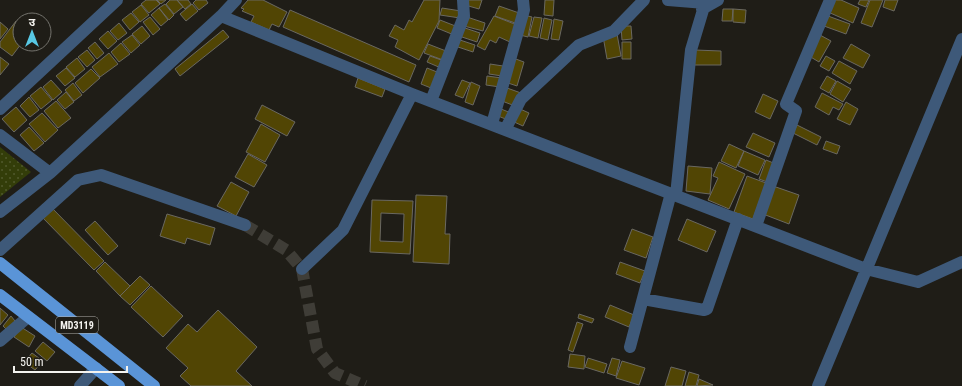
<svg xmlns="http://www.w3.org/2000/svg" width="962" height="386" font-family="'Roboto Condensed','Noto Sans Devanagari',sans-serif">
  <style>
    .park { fill: url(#park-dots) }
    .building { fill: #514504; stroke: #6a6861; fill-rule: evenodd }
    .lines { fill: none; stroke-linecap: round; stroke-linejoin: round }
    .street-tunnel { stroke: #3f3d37; stroke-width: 12; stroke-dasharray: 12 6; stroke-linecap: butt }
    .street { stroke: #3e5979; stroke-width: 12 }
    .primary { stroke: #5a94d7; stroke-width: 12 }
    .labels { text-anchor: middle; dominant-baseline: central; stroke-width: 3; stroke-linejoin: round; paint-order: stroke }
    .shield { fill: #1f1d17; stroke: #b4b3ae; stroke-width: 1 }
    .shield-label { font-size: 10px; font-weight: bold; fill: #f4f3ef }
  </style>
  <defs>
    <pattern id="park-dots" width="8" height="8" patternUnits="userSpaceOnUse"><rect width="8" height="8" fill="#333d09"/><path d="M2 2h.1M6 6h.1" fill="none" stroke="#515a2d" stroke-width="1.8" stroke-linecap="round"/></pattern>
  </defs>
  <rect width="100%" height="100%" fill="#1f1d17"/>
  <path class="park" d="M0 147 31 172 0 197Z"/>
  <path class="building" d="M146 0H156L160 4 149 13 141 4Z
    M157 0H166L161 4Z
    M170 0H177L183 7 174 14 166 4Z
    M177 0H188L191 4 185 9Z
    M196 0H206L208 3 199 10 193 3Z
    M248 0H263L287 12 279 27 272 24 269 30 251 22 254 16 242 11 244 9 241 8Z
    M424 0H440L439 21 419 60 395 47 398 40 389 36 395 25 404 30 409 20 412 22Z
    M466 0H482L479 9 465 5Z
    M545 0H554L553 16 544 15Z
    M833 0H841L859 8 853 23 828 12Z
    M860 0H869L866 7 858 4Z
    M870 0H883L872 27 861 23Z
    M885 0H898L894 11 883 7Z
    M165 4 174 15 169 20 159 8Z
    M192 4 198 11 186 21 180 14Z
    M141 5 149 15 140 22 132 12Z
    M499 6 522 14 518 24 495 16Z
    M159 8 168 20 161 26 151 15Z
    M442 8 461 11 460 18 440 15Z
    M723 9H733L732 21H722Z
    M733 9 746 10 745 23 733 22Z
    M290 10 416 65 409 82 283 27Z
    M131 13 139 22 130 30 122 20Z
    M524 15 532 17 528 37 520 35Z
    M494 16 517 25 510 42 499 37 496 43 490 40 485 50 477 46Z
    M828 16 850 24 846 34 824 26Z
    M150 17 160 29 153 35 143 22Z
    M467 17 485 23 483 31 464 26Z
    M534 17 542 18 538 38 529 36Z
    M544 18 552 20 548 40 540 38Z
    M554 19 563 21 559 40 551 39Z
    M440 20 458 27 454 35 437 28Z
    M16 21 20 24 21 44 12 56 0 47V42Z
    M0 22 8 29 0 39Z
    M119 23 127 33 118 40 110 31Z
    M142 26 150 36 141 44 132 34Z
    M621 26H631L632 39 622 40Z
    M462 27 480 33 477 42 459 36Z
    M223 30 229 37 180 76 175 69Z
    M108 31 117 41 108 49 99 39Z
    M617 34 621 56 607 59 603 36Z
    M132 35 140 45 131 53 122 42Z
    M820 35 831 41 819 62 809 56Z
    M457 39 475 45 473 52 455 46Z
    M95 42 104 53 97 59 88 48Z
    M622 42H631V59H622Z
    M121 43 130 54 119 62 111 52Z
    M428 44 446 51 443 60 424 53Z
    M851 44 870 55 863 68 843 58Z
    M87 50 95 60 87 67 78 57Z
    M695 50 721 51V65H694Z
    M109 53 118 64 100 77 92 67Z
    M430 56 444 61 441 68 427 62Z
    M826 56 835 61 829 71 820 66Z
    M0 57 9 64 0 75Z
    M77 58 85 69 75 77 66 67Z
    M513 58 524 62 517 86 505 82Z
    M839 61 857 71 850 84 832 73Z
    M490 64 503 66 502 76 489 74Z
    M66 68 75 78 65 86 56 76Z
    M427 68 437 72 431 88 421 84Z
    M91 69 100 78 83 93 75 83Z
    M487 76 502 78 500 87 486 85Z
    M827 76 836 81 829 93 820 88Z
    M358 78 385 89 382 97 355 87Z
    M51 80 62 92 53 100 43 87Z
    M462 80 470 83 463 98 455 95Z
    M837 81 851 89 843 102 830 94Z
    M471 82 480 86 473 105 465 102Z
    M73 83 82 95 74 101 65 90Z
    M41 87 52 100 41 109 30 96Z
    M507 88 521 93 515 106 502 101Z
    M66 92 74 102 65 109 57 100Z
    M822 93 843 104 839 110 833 107 829 115 815 107Z
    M763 94 778 101 770 119 755 112Z
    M29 97 39 110 30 117 20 106Z
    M56 101 71 118 58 128 44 111Z
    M846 102 858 109 850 125 837 119Z
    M262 105 295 122 287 136 255 119Z
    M16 107 27 120 14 132 2 119Z
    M518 108 529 113 523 126 512 121Z
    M501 109 511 113 508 120 498 116Z
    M42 113 58 130 45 142 29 124Z
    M261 124 280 135 265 162 246 152Z
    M797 125 821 137 817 145 793 133Z
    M29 127 44 143 34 151 20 135Z
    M753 133 775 143 769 157 746 147Z
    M826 141 840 146 837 154 823 149Z
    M729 144 744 151 736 168 721 161Z
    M744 151 765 160 758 175 738 166Z
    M248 154 267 165 254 187 235 177Z
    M766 160 776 164 770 183 759 179Z
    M719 162 745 174 729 209 708 200 718 178 713 176Z
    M688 166 712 168 710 194 686 191Z
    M747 176 766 183 753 219 734 212Z
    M231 182 249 192 236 216 217 206Z
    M773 186 799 195 789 224 763 214Z
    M416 195 447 196 445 234H450L449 264 413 262Z
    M372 200 413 201 410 254 370 252ZM381 213 404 214 403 242 380 241Z
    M50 206 104 261 94 270 40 215Z
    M167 214 215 228 210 245 187 238 185 244 160 236Z
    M687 219 716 231 707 252 678 240Z
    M95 221 118 246 108 255 85 230Z
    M632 229 653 237 646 258 624 250Z
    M105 262 130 286 120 296 96 271Z
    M620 262 645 271 640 283 616 274Z
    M140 276 150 285 130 305 120 296Z
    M151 286 183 316 163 337 131 307Z
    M610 305 634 315 629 327 605 317Z
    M0 308 8 315 0 325Z
    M218 310 257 347 236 371 252 386H191L180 376 188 368 166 348 188 324 197 332Z
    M579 314 594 319 592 323 578 318Z
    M11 316 15 321 7 330 3 326Z
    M577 322 583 324 573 352 568 350Z
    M21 327 35 336 29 347 14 337Z
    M43 342 55 352 47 361 35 351Z
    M32 353 43 361 35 370 24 362Z
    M570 354 585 356 584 369 568 367Z
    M588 358 607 364 604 373 585 367Z
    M612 358 620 360 616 376 607 373Z
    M622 361 645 368 639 385 616 378Z
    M671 367 686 371 682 386H665Z
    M689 372 699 375 696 386H685Z
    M699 379 713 385 697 386Z"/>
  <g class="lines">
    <path class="street-tunnel" d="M245 225 286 250 302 269 317 349 335 373 365 386"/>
    <path class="street" d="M668 0 705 3
      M702 9 718 0
      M221 16 412 94 866 269 918 282 962 262
      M431 101 464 16 463 0
      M0 109 117 0
      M492 124 524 10 523 0
      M505 130 521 99 579 45 614 31 644 0
      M0 135 50 173
      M676 195 691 50 706 0
      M0 212 50 173 221 16 236 0
      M756 226 796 111 786 104 830 0
      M0 250 78 180 101 175 245 225
      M302 269 343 230 412 94
      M643 299 704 310 707 309 738 219
      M0 341 28 317
      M630 347 671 193
      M80 386 96 368
      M818 386 962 39"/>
    <path class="primary" d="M0 263 154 386
      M0 295 119 386"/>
  </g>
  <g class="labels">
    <rect class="shield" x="56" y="317" width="42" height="16" rx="3"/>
    <g class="shield-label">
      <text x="77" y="325">MD3119</text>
    </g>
  </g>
  <g transform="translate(32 32)"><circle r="19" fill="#1f1d17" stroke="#74736d"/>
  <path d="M0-3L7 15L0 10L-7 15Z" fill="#58c8e4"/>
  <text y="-6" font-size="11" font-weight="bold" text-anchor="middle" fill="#f4f3ef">उ</text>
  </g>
  <path d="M14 366v6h113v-6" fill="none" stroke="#f4f3ef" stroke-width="2"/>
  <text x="20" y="366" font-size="12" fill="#f4f3ef" stroke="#1f1d17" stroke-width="3" paint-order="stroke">50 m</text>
</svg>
